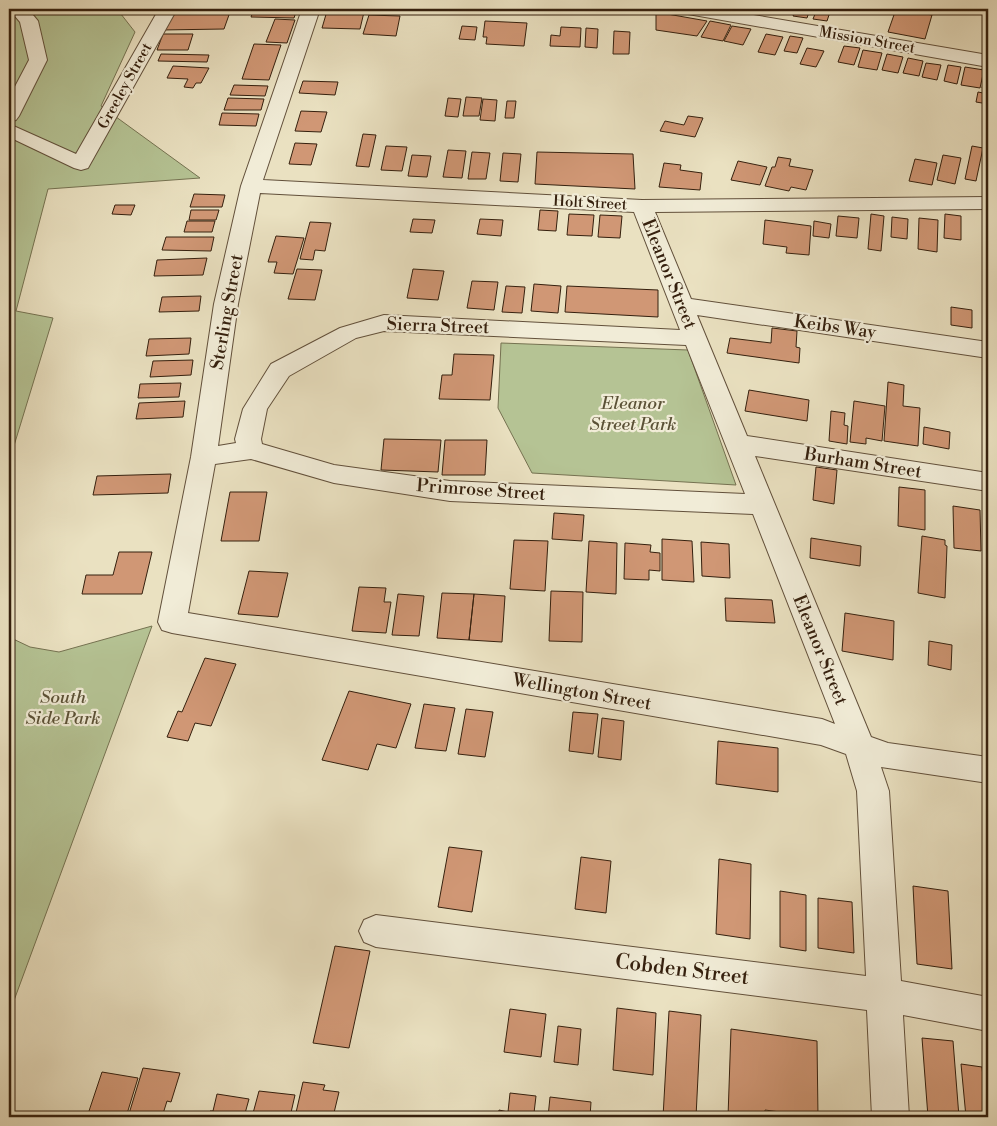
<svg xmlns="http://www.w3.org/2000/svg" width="997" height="1126" font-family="'Libre Bodoni',serif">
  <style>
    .green { fill: #b5c394; stroke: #757251 }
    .building { fill: #d09775; stroke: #35200e }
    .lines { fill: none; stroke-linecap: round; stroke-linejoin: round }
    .minor-casing { stroke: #62503b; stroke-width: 2 }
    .minor { fill: #f1ecd7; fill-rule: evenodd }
    .labels { text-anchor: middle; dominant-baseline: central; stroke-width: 4.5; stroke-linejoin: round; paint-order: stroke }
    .far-street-label { font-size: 15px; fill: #35200e; stroke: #f1ecd7 }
    .street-label { font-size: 18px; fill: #35200e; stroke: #f1ecd7 }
    .park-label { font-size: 18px; font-style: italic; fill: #5b5136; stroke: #f1ecd7 }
    .near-street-label { font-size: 21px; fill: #35200e; stroke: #f1ecd7 }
  </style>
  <rect width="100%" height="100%" fill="#eae1c1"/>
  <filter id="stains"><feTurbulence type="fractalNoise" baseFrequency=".004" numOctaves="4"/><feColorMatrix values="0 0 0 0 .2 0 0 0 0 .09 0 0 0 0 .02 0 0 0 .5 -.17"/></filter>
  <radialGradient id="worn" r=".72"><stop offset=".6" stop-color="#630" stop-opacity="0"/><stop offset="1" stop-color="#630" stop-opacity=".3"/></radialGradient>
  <path class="green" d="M9 9H117L135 32 101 106 200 178 48 189 16 311 53 318 9 462Z
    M501 343 688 350 736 485 532 473 498 408Z
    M152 626 9 1014V637L30 647 59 652Z"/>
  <path class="building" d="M254 9H297L294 18 251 17Z
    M773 9H791L789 14 772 11Z
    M796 9H810L807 18 793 16Z
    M817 9H831L827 21 813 19Z
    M896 9 932 15 925 39 888 32Z
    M169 10 230 12 224 29 161 30Z
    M327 11 364 12 360 29 322 28Z
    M656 12 707 21 697 36 656 30Z
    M369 15 400 16 396 36 363 34Z
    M275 19 295 20 287 43 266 42Z
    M485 21 527 23 524 46 486 44 487 37H483Z
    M710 21 731 25 723 41 701 37Z
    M462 26 477 27 475 40 459 39Z
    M732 26 751 29 743 45 724 41Z
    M561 27 581 28 580 47 550 46 551 35 560 36Z
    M586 28 598 29 597 48 585 47Z
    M614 31 630 32 629 54H613Z
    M163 34H193L188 50H157Z
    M766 34 783 37 775 55 758 52Z
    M790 36 803 38 797 53 784 51Z
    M254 44 281 45 269 80 242 79Z
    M844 46 860 48 854 65 838 62Z
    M807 48 824 51 816 67 800 64Z
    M863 50 882 53 877 70 858 67Z
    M161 54 209 55 207 62 158 61Z
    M887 54 903 57 898 73 882 70Z
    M908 58 923 61 919 76 903 73Z
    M926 63 941 65 937 80 922 77Z
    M948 65 961 67 957 84 944 81Z
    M173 66 209 68 201 83H196L193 88 184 87 188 79 167 78Z
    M965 67 984 70 980 88 961 85Z
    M986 71H988V89L982 88Z
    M303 81 338 82 335 95 299 93Z
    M234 85 268 86 265 96 230 95Z
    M978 92 988 94V104L976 102Z
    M466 97 482 98 479 116H463Z
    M228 98 264 99 261 110H224Z
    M448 98 461 99 458 117 445 116Z
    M483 99 497 100 495 121 480 120Z
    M507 101H516L514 118H505Z
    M301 111 327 112 321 132 295 131Z
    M222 113 259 114 256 126 219 125Z
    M688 116 703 118 695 137 660 131 665 121 684 125Z
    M363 134 376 135 369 167 356 166Z
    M295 143 317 144 311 165 289 164Z
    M386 146 407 147 402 171 381 170Z
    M972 146 983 148 976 181 965 179Z
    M448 150 466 151 462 178 443 177Z
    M472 152 490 153 486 179H468Z
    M537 152 633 154 635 189 535 184Z
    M503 153 521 154 518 182 500 181Z
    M412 155 431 156 427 177 408 176Z
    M943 155 961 158 955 184 937 180Z
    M778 157 791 159 789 166 813 170 806 190 791 187 789 191 765 186 772 167H775Z
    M915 159 937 163 932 185 909 181Z
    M738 161 767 167 760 185 731 180Z
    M664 163 681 165 680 170 702 173 700 190 659 187Z
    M194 194 225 195 222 207H190Z
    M115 205H135L131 215 112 214Z
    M191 210H219L216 220H189Z
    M540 210 558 211 556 231 538 230Z
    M569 214 594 215 592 236 567 235Z
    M871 214 884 216 881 251 868 249Z
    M945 214 961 216V240L944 238Z
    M600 215 622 216 620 238 598 237Z
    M838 216 859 218 857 238 836 236Z
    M892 217 908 219 907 239 891 237Z
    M919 218 938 220 937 252 918 249Z
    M413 219 435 220 432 233 410 232Z
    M480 219 503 220 501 236 477 234Z
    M765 220 811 226 809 255 786 253 787 247 763 244Z
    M187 221H215L212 232H184Z
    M814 221 831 224 829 238 813 236Z
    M310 222 331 223 325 251 315 250 313 260 300 259Z
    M276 236 304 238 293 274 274 273 277 262H268Z
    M166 237H214L211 251 162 250Z
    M207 258 203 275 154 276 157 260Z
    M297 269 322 270 315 300 288 299Z
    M413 269 444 271 438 300 407 298Z
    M472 281 498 282 494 310 467 308Z
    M534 284 561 286 558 313 531 311Z
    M506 286 525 287 522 313 502 312Z
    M567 286 658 290V317L565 312Z
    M201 296 199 311 159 312 162 297Z
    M951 307 972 310V328L951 325Z
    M772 328 797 331 796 347 800 348 799 363 727 353 730 338 771 343Z
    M191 338 189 354 146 356 149 339Z
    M454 354 494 355 490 400 439 399 442 375H452Z
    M193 360 191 375 150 377 153 361Z
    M888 382 904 385 903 406 920 408 918 446 884 441Z
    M181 383 179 397 138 398 140 384Z
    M749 390 809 400 807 421 745 411Z
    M185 401 183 417 136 419 139 403Z
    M854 401 885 406 882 441 866 438V444L850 442Z
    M831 411 845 413 844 425 848 426 847 444 829 441Z
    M924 427 950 432 949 449 923 444Z
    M984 435 988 436V465L984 464Z
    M384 439 441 440 438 472 381 470Z
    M445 440H487L485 475H442Z
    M816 467 837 470 834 504 813 500Z
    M171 474 168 493 93 495 97 476Z
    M899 487 925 490V530L898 526Z
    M230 492H267L259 541H221Z
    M985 503H988V569Z
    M953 506 980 510 981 551 954 548Z
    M554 513 584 515 582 541 552 539Z
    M922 536 945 540V545L947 546 945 598 918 593Z
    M811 538 861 546 860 566 810 558Z
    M662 539 692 541 694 582 662 580Z
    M514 540 548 541 545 591 510 589Z
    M589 541 617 543 616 594 586 592Z
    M701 542 729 544 730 578 702 576Z
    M625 543 651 545 650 552 660 553V571L649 570V580L624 579Z
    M119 552H152L142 594H82L86 575H113Z
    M249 571 288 573 278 617 238 614Z
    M359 587 386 588 384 602H391L386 633 352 631Z
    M551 591 583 592 582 642 549 641Z
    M442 593 474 594 469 640 437 638Z
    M398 594 424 596 419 636 392 635Z
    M474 594 505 596 502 642 469 640Z
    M725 598 772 600 775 623 726 621Z
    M845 613 894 621 893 660 842 651Z
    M929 641 952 645 951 670 928 665Z
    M205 658 236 664 211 726 195 723 188 741 167 737 178 711 182 712Z
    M349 691 411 704 396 748 377 744 368 770 322 760Z
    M424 704 455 708 446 751 415 748Z
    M466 709 493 712 485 757 458 754Z
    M573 712 598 714 593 754 569 751Z
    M602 718 624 721 621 760 598 757Z
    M718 741 778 748V792L716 784Z
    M449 847 482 851 472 912 438 907Z
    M581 857 611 861 606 913 575 909Z
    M719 859 751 864 750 939 716 934Z
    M913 886 948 891 952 969 917 964Z
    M780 891 806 895V951L780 947Z
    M818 898 852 902 854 953 818 948Z
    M335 946 370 951 349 1048 313 1043Z
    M617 1008 656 1013 653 1075 613 1070Z
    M510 1009 546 1014 541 1057 504 1052Z
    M669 1011 701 1015 696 1117H663Z
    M558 1026 581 1029 578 1065 554 1062Z
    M731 1029 817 1041 818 1117 765 1110V1117H728Z
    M922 1038 953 1041 959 1117H928Z
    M961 1064 982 1067 987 1117H966Z
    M143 1068 180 1073 171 1102 167 1101 162 1117H128Z
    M102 1072 138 1078 126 1117H87Z
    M303 1082 325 1085 323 1090 339 1092 333 1117H295Z
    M259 1091 295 1095 290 1117H252Z
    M510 1093 536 1096 534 1113 543 1115V1117H498L499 1110 508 1112Z
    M217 1094 249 1099 244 1117H208L210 1111H213Z
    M550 1097 591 1102 590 1117H548Z"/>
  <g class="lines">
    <g class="minor-casing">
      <path id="minor" d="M9 9H28L38 21 47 60 19 116 16 120 9 122V98L29 60 20 22Z
        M159 9H177L88 168 81 170 74 168 9 137V124L76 154Z
        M302 9H320L263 180 642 200 988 197V209L655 212 691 299 988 342V358L697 315 747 436 988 473V491L755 456 871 737 888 743 988 757V783L881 767 889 791 901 981 988 997V1031L903 1015 909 1117H872L867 1010 376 947 364 942 359 931 364 920 376 915 866 976 857 791 846 754 821 745 172 633 162 630 158 622 191 457 214 304 241 186ZM260 193 634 212 680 330 384 315 340 328 271 364 243 409 235 439 236 443 218 446 238 304ZM384 331 686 345 745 494 450 481 334 465 262 444 261 439 267 409 289 376 356 338ZM251 459 334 483 450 501 753 514 835 724 822 719 188 613 215 464Z
        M679 9H718L988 55V67L688 14 682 13Z"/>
    </g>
    <use href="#minor" class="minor"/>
  </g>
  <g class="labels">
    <g class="far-street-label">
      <text transform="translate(867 40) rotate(10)">Mission Street</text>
      <text transform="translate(125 86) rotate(-61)">Greeley Street</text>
      <text transform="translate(590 203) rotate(3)">Holt Street</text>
    </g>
    <g class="street-label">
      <text transform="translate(669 274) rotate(68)">Eleanor Street</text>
      <text transform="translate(227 312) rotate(-80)">Sterling Street</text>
      <text transform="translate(438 326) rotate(2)">Sierra Street</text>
      <text transform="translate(835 327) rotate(8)">Keibs Way</text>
      <text transform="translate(863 463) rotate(9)">Burham Street</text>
      <text transform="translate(481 490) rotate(4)">Primrose Street</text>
      <text transform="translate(820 650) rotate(68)">Eleanor Street</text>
      <text transform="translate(582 692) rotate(10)">Wellington Street</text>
    </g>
    <g class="park-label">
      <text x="633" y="403">Eleanor<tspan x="633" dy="21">Street Park</tspan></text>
      <text x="63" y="697">South<tspan x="63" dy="21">Side Park</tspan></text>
    </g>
    <g class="near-street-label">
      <text transform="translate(682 970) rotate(7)">Cobden Street</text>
    </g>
  </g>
  <rect width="997" height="1126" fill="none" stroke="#eae1c1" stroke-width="30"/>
  <rect x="10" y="10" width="977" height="1106" fill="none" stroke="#35200e" stroke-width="2.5"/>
  <rect x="15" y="15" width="967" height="1096" fill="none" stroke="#35200e"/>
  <rect width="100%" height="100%" filter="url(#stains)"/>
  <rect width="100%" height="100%" fill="url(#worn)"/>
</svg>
